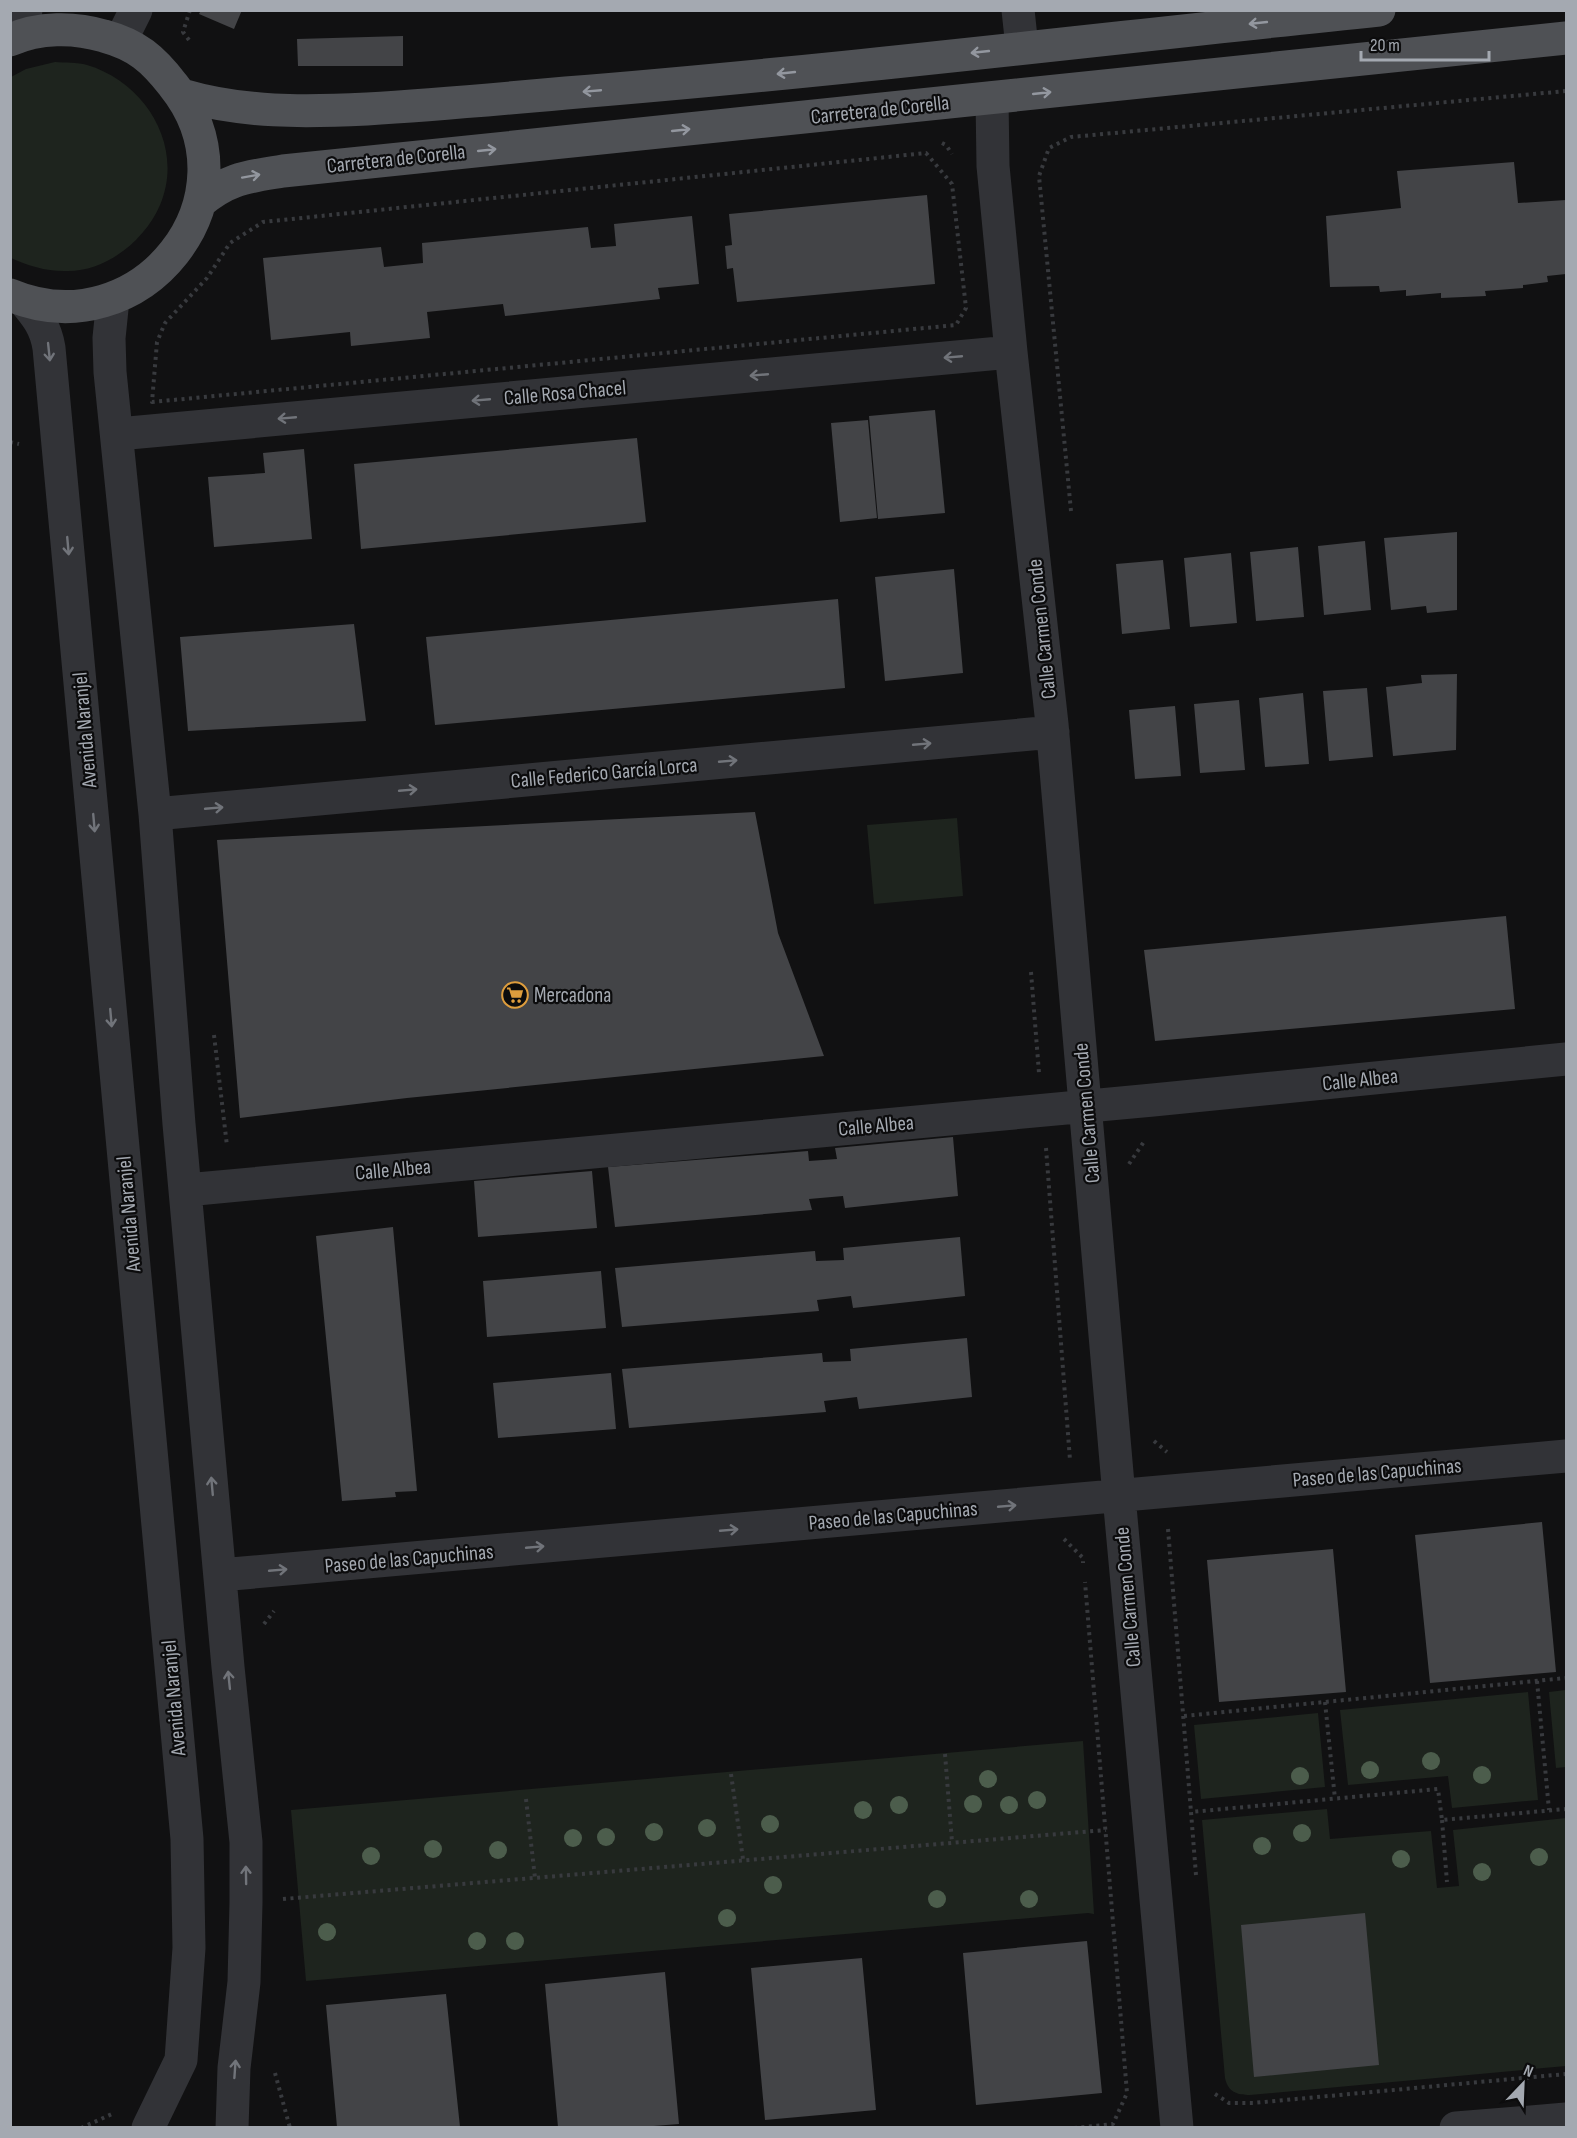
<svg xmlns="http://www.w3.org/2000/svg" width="1577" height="2138" font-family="'Sofia Sans Condensed',sans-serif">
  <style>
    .green { fill: #1e241e }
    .building { fill: #434447 }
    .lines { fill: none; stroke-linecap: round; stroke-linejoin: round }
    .path { stroke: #383a3e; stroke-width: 4; stroke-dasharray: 3 4.5; stroke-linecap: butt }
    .minor { stroke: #323337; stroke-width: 33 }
    .major { stroke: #4f5155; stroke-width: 33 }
    .tree { fill: #4c5d4c }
    .oneway { stroke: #93979f }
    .oneway2 { stroke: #71747a }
    .labels { text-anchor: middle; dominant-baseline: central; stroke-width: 4.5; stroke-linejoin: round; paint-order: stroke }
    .street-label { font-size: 21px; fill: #a4a9b1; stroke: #0c0c0d }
    .poi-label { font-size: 21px; fill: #a4a9b1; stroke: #0c0c0d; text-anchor: start }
  </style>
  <rect width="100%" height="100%" fill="#111112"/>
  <path class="green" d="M55 62C65 63 77 62 87 65 145 82 185 146 160 205 145 240 107 271 68 271 48 272 29 266 11 258V77L26 69Z
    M957 818 963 896 874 904 867 825Z
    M1566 1690V1767L1556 1768 1549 1692Z
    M1528 1692 1538 1800 1452 1808 1448 1776 1348 1785 1340 1710Z
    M1318 1713 1325 1787 1201 1799 1194 1725Z
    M1083 1741 1094 1914 1088 1913 306 1981 291 1810Z
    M1327 1809 1330 1839 1431 1831 1437 1888 1459 1886 1453 1830 1566 1818V2066L1250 2095C1237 2095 1228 2092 1225 2078L1202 1820Z"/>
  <path class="building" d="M201 10H242L234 29 199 14Z
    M403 36V66H298L297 39Z
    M1514 162 1518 203 1566 200V274L1547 276 1548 282 1523 285V288L1485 291 1486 296 1441 298V293L1406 296V290L1380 292 1379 286 1330 287 1326 216 1401 208 1397 171Z
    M927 195 935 284 737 302 733 268 727 269 725 246 732 245 729 214Z
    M692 216 699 284 658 288 660 299 505 316 503 304 427 312 430 338 351 346 350 332 271 340 263 258 381 247 384 267 423 263 422 243 588 227 591 248 616 246 614 224Z
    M935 410 945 513 878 519 869 416Z
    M868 420 877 518 840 522 831 423Z
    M637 438 646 522 361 549 354 464Z
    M304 449 312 539 214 547 208 477 265 473 263 453Z
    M1457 532V610L1427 613 1426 606 1391 610 1384 538Z
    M1365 541 1371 610 1324 615 1318 546Z
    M1298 547 1304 617 1256 621 1250 552Z
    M1231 553 1237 623 1190 627 1184 558Z
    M1163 560 1170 629 1122 634 1116 564Z
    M954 569 963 673 885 681 875 577Z
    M838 599 845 688 435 725 426 637Z
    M354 624 366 721 188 731 180 637Z
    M1457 674 1456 750 1393 756 1386 687 1422 683 1421 675Z
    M1367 688 1373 757 1329 761 1323 691Z
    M1303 693 1309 764 1265 767 1259 698Z
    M1239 700 1245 770 1200 773 1194 704Z
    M1175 706 1181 776 1135 779 1129 710Z
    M755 812 778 933 824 1056 407 1098 240 1118 217 840Z
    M1506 916 1515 1009 1155 1041 1144 950Z
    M953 1137 958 1196 845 1208 843 1196 809 1199 812 1210 615 1227 608 1167 808 1151 809 1161 837 1159 835 1148Z
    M592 1171 597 1228 478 1237 474 1181Z
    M393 1227 417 1491 395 1492 396 1497 342 1501 316 1236Z
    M960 1237 965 1296 853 1308 851 1296 817 1300 819 1311 622 1327 615 1268 815 1251 816 1261 844 1260 843 1248Z
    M601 1271 606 1328 487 1337 483 1281Z
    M967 1338 972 1397 859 1409 857 1397 824 1401 826 1412 629 1428 622 1369 822 1353 823 1362 851 1361 850 1349Z
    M611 1373 616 1429 498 1438 493 1383Z
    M1542 1522 1556 1672 1430 1683 1415 1535Z
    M1333 1549 1346 1692 1219 1702 1207 1560Z
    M1365 1913 1379 2065 1254 2077 1241 1925Z
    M1087 1941 1102 2093 976 2105 963 1953Z
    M862 1958 876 2110 765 2120 751 1968Z
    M665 1972 679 2124 641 2127H558L545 1984Z
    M446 1994 460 2127H337L326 2005Z"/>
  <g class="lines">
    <path class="path" d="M189 40 183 32 190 10
      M942 143 946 145 952 154
      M926 153 952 184 966 308 956 325 152 402 157 342 165 323 207 278 230 243 263 222Z
      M10 442 19 444
      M1071 511 1039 176 1049 148 1071 137 1566 91
      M1031 972 1039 1073
      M214 1035 227 1146
      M1046 1148 1070 1460
      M1129 1164 1145 1140
      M1154 1441 1167 1452
      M1168 1529 1191 1812
      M1064 1539 1083 1558V1563
      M264 1624 274 1611
      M1537 1681 1549 1810
      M1325 1702 1335 1799
      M1184 1716 1566 1678
      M945 1754 952 1842
      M731 1774 743 1859
      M526 1799 535 1878
      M1442 1820 1447 1882
      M1196 1875 1191 1812 1438 1789 1442 1820 1566 1809
      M283 1899 1106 1830
      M275 2073 290 2128
      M1215 2094 1229 2103H1253L1566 2074
      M81 2128 112 2114
      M1074 2128 1113 2124 1127 2093 1085 1582"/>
    <path class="minor" d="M1018 10 1022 47
      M17 37 26 10
      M121 40 136 10
      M992 98 993 166 1011 352 1052 724 1119 1496 1177 2128
      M113 299 109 338 110 372 155 814 179 1124 228 1667 246 1842V1903L244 1982 234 2068 232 2128
      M24 301C37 316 46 328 49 348L187 1839 189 1948 181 2060 148 2128
      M118 434 1011 352
      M155 814 1053 732
      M186 1190 1153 1100 1566 1059
      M220 1575 1566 1456
      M1456 2128 1566 2119"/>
    <path class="major" d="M10 40C39 27 74 27 104 36 137 45 153 59 173 85 263 196 141 350 10 295
      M182 95C243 113 304 112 367 109 434 105 500 99 566 93 838 71 1108 38 1379 10
      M200 202C229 178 247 177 283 171L1566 38"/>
  </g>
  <g class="tree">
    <circle cx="1431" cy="1761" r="9"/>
    <circle cx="1370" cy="1770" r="9"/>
    <circle cx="1482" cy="1775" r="9"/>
    <circle cx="1300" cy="1776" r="9"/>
    <circle cx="988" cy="1779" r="9"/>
    <circle cx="1037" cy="1800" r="9"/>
    <circle cx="973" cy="1804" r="9"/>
    <circle cx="899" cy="1805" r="9"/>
    <circle cx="1009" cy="1805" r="9"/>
    <circle cx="863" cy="1810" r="9"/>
    <circle cx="770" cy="1824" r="9"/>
    <circle cx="707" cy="1828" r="9"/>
    <circle cx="654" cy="1832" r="9"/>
    <circle cx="1302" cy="1833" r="9"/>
    <circle cx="606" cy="1837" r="9"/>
    <circle cx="573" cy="1838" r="9"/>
    <circle cx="1262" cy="1846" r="9"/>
    <circle cx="433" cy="1849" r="9"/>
    <circle cx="498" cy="1850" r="9"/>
    <circle cx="371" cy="1856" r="9"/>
    <circle cx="1539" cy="1857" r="9"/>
    <circle cx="1401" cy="1859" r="9"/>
    <circle cx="1482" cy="1872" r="9"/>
    <circle cx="773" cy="1885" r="9"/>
    <circle cx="937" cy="1899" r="9"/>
    <circle cx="1029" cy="1899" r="9"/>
    <circle cx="727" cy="1918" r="9"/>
    <circle cx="327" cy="1932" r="9"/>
    <circle cx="477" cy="1941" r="9"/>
    <circle cx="515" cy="1941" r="9"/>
  </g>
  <defs><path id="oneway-shaft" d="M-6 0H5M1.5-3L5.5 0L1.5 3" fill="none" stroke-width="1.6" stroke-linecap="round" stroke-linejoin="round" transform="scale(1.5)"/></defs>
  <g class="oneway">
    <use href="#oneway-shaft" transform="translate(1258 23) rotate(174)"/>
    <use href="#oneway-shaft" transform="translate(980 52) rotate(174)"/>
    <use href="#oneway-shaft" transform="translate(786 73) rotate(174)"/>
    <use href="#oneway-shaft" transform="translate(592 91) rotate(175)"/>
    <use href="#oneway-shaft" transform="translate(1042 93) rotate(-6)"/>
    <use href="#oneway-shaft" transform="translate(681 130) rotate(-6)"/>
    <use href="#oneway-shaft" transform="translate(487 150) rotate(-6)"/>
    <use href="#oneway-shaft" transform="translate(251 176) rotate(-10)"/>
  </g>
  <g class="oneway2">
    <use href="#oneway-shaft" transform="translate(49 352) rotate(84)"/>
    <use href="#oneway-shaft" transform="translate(953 357) rotate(175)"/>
    <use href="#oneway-shaft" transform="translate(759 375) rotate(175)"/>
    <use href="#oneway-shaft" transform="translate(481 400) rotate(175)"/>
    <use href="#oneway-shaft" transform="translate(287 418) rotate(175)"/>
    <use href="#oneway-shaft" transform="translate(68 546) rotate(85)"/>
    <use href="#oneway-shaft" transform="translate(922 744) rotate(-5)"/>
    <use href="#oneway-shaft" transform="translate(728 761) rotate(-5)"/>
    <use href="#oneway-shaft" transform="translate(408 790) rotate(-5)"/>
    <use href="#oneway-shaft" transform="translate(214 808) rotate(-5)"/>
    <use href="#oneway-shaft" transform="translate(94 823) rotate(85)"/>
    <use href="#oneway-shaft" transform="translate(111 1018) rotate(85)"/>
    <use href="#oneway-shaft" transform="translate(212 1486) rotate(-95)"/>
    <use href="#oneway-shaft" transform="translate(1007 1506) rotate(-5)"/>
    <use href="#oneway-shaft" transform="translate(729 1530) rotate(-5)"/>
    <use href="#oneway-shaft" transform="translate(535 1547) rotate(-5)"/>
    <use href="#oneway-shaft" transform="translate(278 1570) rotate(-5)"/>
    <use href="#oneway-shaft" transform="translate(229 1680) rotate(-96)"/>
    <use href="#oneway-shaft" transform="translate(246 1875) rotate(-91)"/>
    <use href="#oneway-shaft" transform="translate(235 2069) rotate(-86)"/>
  </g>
  <defs>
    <g id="supermarket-ring" transform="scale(1.35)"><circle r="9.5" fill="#0c0c0d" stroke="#de9d3d" stroke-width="1.5"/><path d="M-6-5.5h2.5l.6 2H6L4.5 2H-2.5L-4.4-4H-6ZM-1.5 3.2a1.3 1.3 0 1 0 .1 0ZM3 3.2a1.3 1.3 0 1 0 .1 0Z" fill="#de9d3d"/></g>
  </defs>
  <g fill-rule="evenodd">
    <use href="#supermarket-ring" x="515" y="995"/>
  </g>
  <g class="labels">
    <g class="street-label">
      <text transform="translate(880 110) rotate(-6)">Carretera de Corella</text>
      <text transform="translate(396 159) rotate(-6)">Carretera de Corella</text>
      <text transform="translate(565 393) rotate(-5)">Calle Rosa Chacel</text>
      <text transform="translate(1042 629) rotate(-96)">Calle Carmen Conde</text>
      <text transform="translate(85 730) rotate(-95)">Avenida Naranjel</text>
      <text transform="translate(604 773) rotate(-5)">Calle Federico García Lorca</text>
      <text transform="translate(1360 1080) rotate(-6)">Calle Albea</text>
      <text transform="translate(1087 1113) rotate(-95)">Calle Carmen Conde</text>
      <text transform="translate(876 1126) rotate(-5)">Calle Albea</text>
      <text transform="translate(393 1170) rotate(-5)">Calle Albea</text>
      <text transform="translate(129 1214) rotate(-95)">Avenida Naranjel</text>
      <text transform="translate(1377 1473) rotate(-5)">Paseo de las Capuchinas</text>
      <text transform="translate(893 1516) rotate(-5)">Paseo de las Capuchinas</text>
      <text transform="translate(409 1559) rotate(-5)">Paseo de las Capuchinas</text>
      <text transform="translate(1128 1597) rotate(-95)">Calle Carmen Conde</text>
      <text transform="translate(174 1698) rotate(-95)">Avenida Naranjel</text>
    </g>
    <g class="poi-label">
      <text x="534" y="995">Mercadona</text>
    </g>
  </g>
  <rect width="1577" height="2138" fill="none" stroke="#a4a9b1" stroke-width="24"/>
  <g transform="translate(1523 2084) rotate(23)" stroke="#0c0c0d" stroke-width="4.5" paint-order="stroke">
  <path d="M0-4.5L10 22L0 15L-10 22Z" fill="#a4a9b1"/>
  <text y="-9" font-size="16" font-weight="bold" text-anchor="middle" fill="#a4a9b1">N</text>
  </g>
  <path d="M1361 51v9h128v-9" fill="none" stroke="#a4a9b1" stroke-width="3"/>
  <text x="1370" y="51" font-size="18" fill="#a4a9b1" stroke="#0c0c0d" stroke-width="4.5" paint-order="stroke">20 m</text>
</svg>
